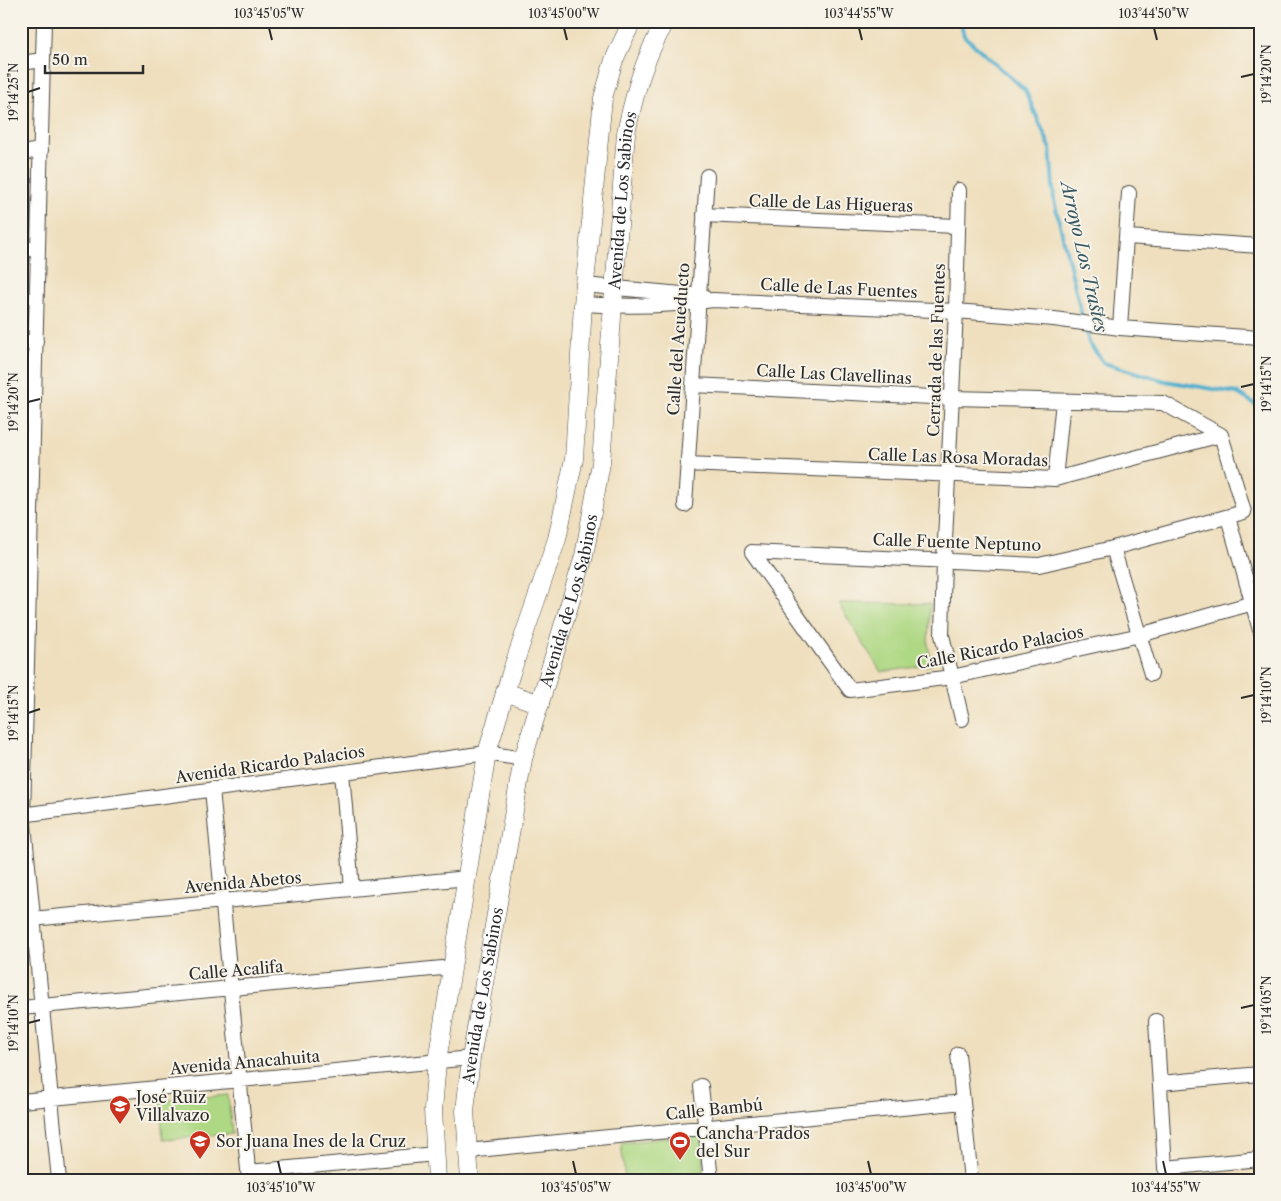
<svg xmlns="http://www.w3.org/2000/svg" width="1281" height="1201" font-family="'Libre Caslon Text',serif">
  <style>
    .green { fill: #aed883; stroke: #6c8257 }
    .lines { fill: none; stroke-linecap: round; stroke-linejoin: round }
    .stream { stroke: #50afcf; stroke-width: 4 }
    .minor-casing { stroke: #484641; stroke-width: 16 }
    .tertiary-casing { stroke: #484641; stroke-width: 19 }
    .minor { stroke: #fff; stroke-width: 14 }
    .tertiary { stroke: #fff; stroke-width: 18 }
    .ticks { fill: none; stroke: #2b2b2b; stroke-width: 2 }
    .labels { text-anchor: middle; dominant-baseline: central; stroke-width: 4; stroke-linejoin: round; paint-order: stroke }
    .street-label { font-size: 16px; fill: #2b2b2b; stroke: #f7f3e8 }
    .poi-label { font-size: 16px; fill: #2b2b2b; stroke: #f7f3e8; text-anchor: start }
    .water-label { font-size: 18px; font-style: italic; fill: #385964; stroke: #f7f3e8 }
    .neatline { fill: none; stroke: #2b2b2b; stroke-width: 2 }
    .ticks-label { font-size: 12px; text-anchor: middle; fill: #2b2b2b }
  </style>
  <rect width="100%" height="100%" fill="#f7f3e8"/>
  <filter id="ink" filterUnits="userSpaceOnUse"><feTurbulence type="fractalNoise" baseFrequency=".02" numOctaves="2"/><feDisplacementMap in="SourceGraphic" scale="10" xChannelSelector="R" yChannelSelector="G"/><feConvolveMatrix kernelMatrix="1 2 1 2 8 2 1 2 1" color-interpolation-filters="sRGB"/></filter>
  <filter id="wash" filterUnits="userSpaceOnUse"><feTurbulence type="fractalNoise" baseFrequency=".0096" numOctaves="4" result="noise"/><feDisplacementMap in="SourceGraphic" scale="20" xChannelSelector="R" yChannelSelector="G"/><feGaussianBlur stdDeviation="1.12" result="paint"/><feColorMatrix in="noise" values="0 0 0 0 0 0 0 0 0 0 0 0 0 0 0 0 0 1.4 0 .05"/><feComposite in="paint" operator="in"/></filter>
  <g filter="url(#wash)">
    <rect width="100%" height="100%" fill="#efdfbe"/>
    <path class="green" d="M838 603 930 604 928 644 932 665 881 672Z
      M228 1095 232 1134 163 1140 160 1101Z
      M701 1134 705 1180H625L621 1143Z"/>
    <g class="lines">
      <path class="stream" d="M960 21 964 36 1025 90 1050 147 1054 200 1083 320
        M1085 326 1089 343 1104 363 1165 381 1237 393 1260 407"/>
    </g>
  </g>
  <g filter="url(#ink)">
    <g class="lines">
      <g class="minor-casing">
        <path id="minor" d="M44 21 23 815 59 1180
          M21 63 43 60
          M21 153 41 150
          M959 190 956 311 944 561 942 635 962 719
          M704 215 957 226
          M1127 237 1260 246
          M21 250 38 248
          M584 285 703 296
          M583 304C625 307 670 306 713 300L956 311 1054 319 1120 328 1260 338
          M1120 328 1129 193
          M21 343 36 341
          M693 385 952 398 1163 403 1221 435 1244 512 1113 548 1039 565 752 552
          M687 464 1055 479 1221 435
          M1055 479 1063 401
          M685 505 707 176
          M1228 517 1260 630
          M1113 548 1151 674
          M752 552 850 690 952 677 1140 635 1260 601
          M342 772 352 889
          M212 789 249 1180
          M21 815 487 753 523 759
          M21 920 468 878
          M21 1008 453 967
          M1156 1021 1165 1168 1171 1180
          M958 1054 971 1180
          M1160 1083 1260 1074
          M701 1086 711 1180
          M21 1101 471 1058
          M467 1151 963 1102
          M1165 1168 1260 1159
          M249 1172 435 1154"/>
      </g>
      <g class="tertiary-casing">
        <g id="tertiary">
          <path d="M505 692 540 704"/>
          <path d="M437 1180 433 1110 437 1061 487 753 511 673 557 539 574 459 583 304 603 98 614 60 632 21"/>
          <path id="s1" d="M470 1180 465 1111 471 1058 523 759 584 556 601 463 626 133C635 92 644 57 666 21"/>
        </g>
      </g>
      <use href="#minor" class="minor"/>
      <use href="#tertiary" class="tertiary"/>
    </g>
  </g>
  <path class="ticks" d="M269 28 272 40M564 28 567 40M859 28 862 40M1154 28 1157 40M1241 77 1254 74M28 92 40 88M1241 387 1254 384M28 402 40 399M1241 698 1254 695M28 713 40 709M1241 1008 1254 1005M28 1023 40 1020M278 1161 281 1174M573 1161 576 1174M868 1161 871 1174M1163 1161 1166 1174"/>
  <defs>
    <g id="school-pin" transform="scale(1.125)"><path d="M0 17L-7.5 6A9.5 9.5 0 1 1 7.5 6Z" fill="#c8321e" stroke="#f7f3e8"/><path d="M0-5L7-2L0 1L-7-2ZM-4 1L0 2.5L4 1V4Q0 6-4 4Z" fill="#fff"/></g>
    <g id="stadium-pin" transform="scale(1.125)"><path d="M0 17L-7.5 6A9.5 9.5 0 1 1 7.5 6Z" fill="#c8321e" stroke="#f7f3e8"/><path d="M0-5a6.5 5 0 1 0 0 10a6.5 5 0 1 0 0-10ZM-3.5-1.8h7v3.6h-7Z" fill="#fff"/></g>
  </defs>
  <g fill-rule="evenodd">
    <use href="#school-pin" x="120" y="1106"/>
    <use href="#school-pin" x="200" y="1141"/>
    <use href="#stadium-pin" x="680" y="1142"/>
  </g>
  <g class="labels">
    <g class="street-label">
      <text stroke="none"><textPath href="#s1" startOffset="996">Avenida de Los Sabinos</textPath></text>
      <text transform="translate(831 203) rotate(2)">Calle de Las Higueras</text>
      <text transform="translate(839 288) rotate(3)">Calle de Las Fuentes</text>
      <text transform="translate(678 339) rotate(-86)">Calle del Acueducto</text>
      <text transform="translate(936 350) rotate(-88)">Cerrada de las Fuentes</text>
      <text transform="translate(834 374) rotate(3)">Calle Las Clavellinas</text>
      <text transform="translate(958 457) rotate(2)">Calle Las Rosa Moradas</text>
      <text transform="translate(957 542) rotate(2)">Calle Fuente Neptuno</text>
      <text stroke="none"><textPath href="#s1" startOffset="591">Avenida de Los Sabinos</textPath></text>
      <text transform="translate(1000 647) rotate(-11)">Calle Ricardo Palacios</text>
      <text transform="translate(270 764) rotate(-8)">Avenida Ricardo Palacios</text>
      <text transform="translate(243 882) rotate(-5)">Avenida Abetos</text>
      <text transform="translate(236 970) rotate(-5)">Calle Acalifa</text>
      <text stroke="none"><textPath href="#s1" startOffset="186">Avenida de Los Sabinos</textPath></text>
      <text transform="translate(245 1062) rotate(-5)">Avenida Anacahuita</text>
      <text transform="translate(714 1109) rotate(-6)">Calle Bambú</text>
    </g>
    <g class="poi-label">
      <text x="136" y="1097">José Ruiz<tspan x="136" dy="18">Villalvazo</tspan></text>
      <text x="696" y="1133">Cancha Prados<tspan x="696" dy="18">del Sur</tspan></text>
      <text x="216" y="1141">Sor Juana Ines de la Cruz</text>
    </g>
    <g class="water-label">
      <text transform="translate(1084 257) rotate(77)">Arroyo Los Trastes</text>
    </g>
  </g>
  <rect width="1281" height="1201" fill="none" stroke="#f7f3e8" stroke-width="55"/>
  <path d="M45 65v8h98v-8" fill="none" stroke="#2b2b2b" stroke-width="2.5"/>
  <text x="52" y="65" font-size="15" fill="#2b2b2b" stroke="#f7f3e8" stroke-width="4" paint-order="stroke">50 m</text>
  <rect x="28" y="28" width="1226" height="1146" class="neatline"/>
  <g class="ticks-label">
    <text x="269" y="18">103°45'05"W</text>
    <text x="564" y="18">103°45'00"W</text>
    <text x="859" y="18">103°44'55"W</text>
    <text x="1154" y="18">103°44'50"W</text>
    <text transform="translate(1267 74) rotate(-90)" y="4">19°14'20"N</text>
    <text transform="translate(14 92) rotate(-90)" y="4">19°14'25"N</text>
    <text transform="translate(1267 384) rotate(-90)" y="4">19°14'15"N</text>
    <text transform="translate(14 402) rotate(-90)" y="4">19°14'20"N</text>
    <text transform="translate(1267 695) rotate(-90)" y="4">19°14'10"N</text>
    <text transform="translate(14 713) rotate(-90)" y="4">19°14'15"N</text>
    <text transform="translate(1267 1005) rotate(-90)" y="4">19°14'05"N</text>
    <text transform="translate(14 1023) rotate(-90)" y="4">19°14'10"N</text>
    <text x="281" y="1192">103°45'10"W</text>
    <text x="576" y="1192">103°45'05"W</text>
    <text x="871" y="1192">103°45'00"W</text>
    <text x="1166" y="1192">103°44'55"W</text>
  </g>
</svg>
